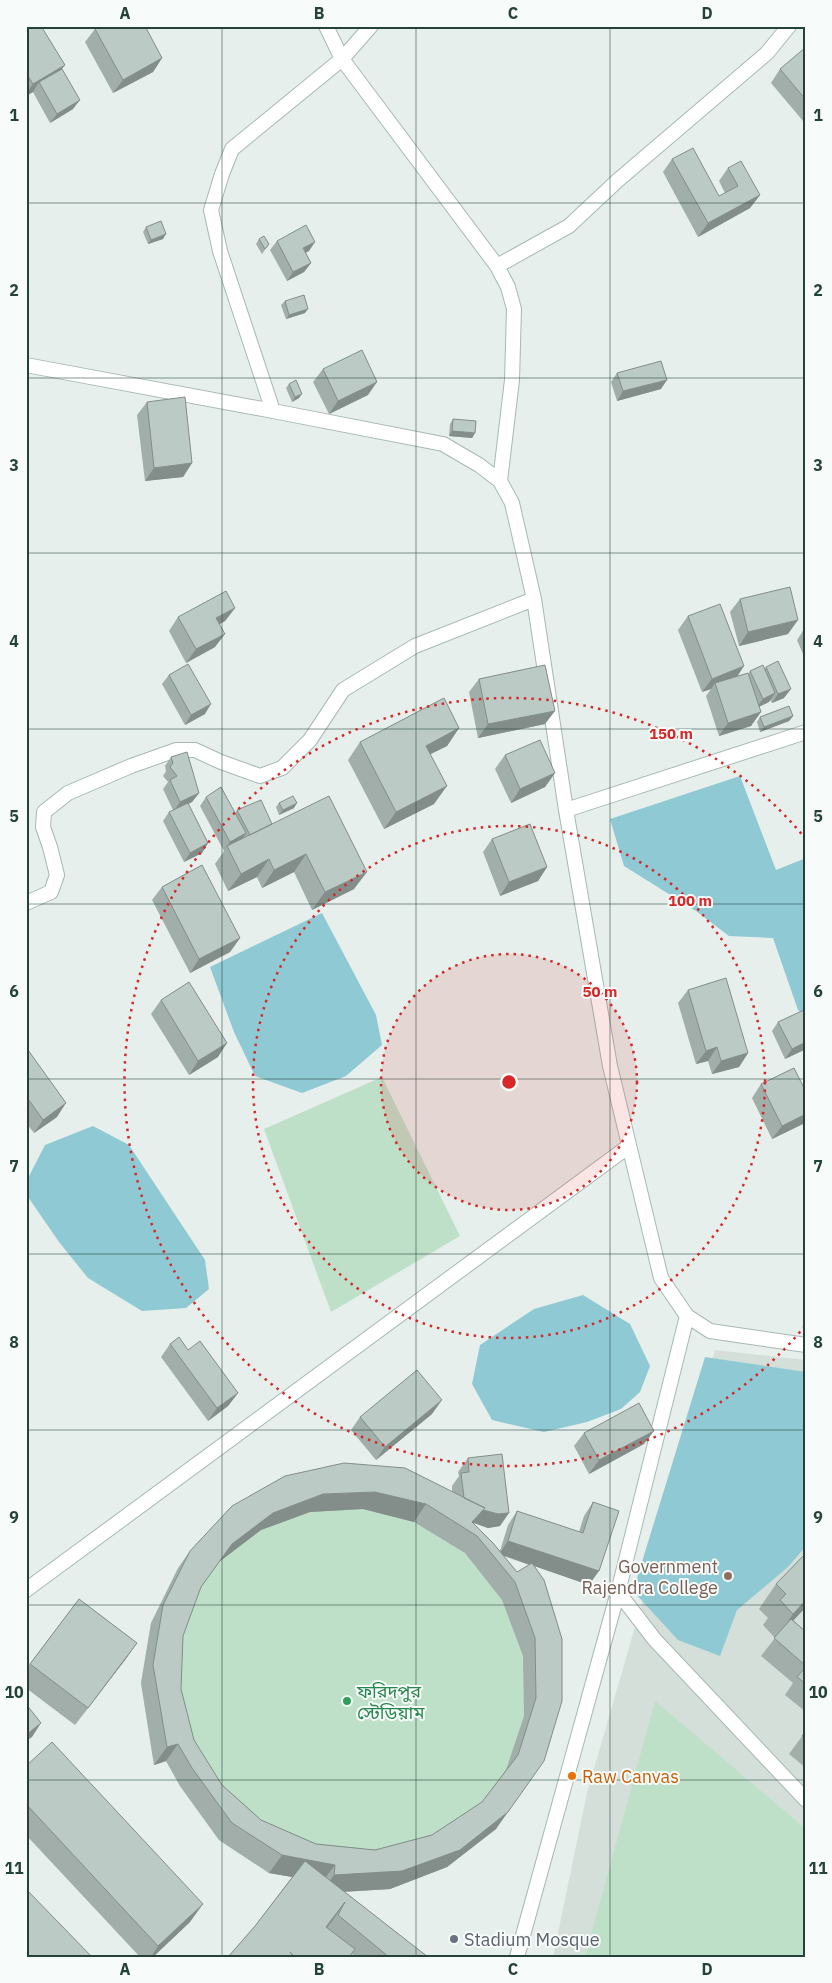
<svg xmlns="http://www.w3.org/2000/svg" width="832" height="1983" font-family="'IBM Plex Sans','Noto Sans Bengali',sans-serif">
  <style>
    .built { fill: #d4dfda }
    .green { fill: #bfe0c8 }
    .water { fill: #8ec9d4 }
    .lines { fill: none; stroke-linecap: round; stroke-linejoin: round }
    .street-casing { stroke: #a8b8b2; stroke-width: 16 }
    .street { stroke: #fff; stroke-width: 14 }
    .wall { fill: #a1aea9; fill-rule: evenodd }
    .shaded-wall { fill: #838d89 }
    .building { fill: #bbcac4; stroke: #838d89; fill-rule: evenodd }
    .grid { fill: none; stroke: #24423a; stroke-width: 1; stroke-opacity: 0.55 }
    .ring { fill: none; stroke: #d62828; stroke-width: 2.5; stroke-dasharray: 2.5 5 }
    .education-dot { fill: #8d6e63; stroke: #f7fbf9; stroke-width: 2 }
    .leisure-dot { fill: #2e9e5b; stroke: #f7fbf9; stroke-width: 2 }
    .food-dot { fill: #e8710a; stroke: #f7fbf9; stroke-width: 2 }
    .worship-dot { fill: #6b7280; stroke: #f7fbf9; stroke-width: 2 }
    .labels { text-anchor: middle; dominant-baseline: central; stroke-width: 4; stroke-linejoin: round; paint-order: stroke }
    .education-label { font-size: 18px; fill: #785e54; stroke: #f7fbf9; text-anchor: end }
    .leisure-label { font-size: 18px; fill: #27864d; stroke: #f7fbf9; text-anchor: start }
    .food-label { font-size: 18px; fill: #c56008; stroke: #f7fbf9; text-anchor: start }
    .worship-label { font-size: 18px; fill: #5b616d; stroke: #f7fbf9; text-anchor: start }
    .centre { fill: #d62828; stroke: #f7fbf9; stroke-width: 2.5 }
    .ring-label { font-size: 15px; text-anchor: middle; font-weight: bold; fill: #d62828; stroke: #f7fbf9; stroke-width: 4; stroke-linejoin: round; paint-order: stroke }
    .neatline { fill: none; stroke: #24423a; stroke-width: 2 }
    .grid-label { font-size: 16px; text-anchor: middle; font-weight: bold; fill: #24423a }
  </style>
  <rect width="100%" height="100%" fill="#e6efeb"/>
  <path class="built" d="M715 1350 806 1360V1957H553L587 1793Z"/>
  <path class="green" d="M382 1077 460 1236 331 1312 264 1129Z
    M392 1486 505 1590 550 1719 447 1867 390 1889 321 1893 322 1882 269 1873 219 1840 180 1786 166 1761 154 1765 141 1683 151 1623 219 1524Z
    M655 1701 806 1829V1957H585Z"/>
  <path class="water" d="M740 776 776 870 806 858V1018L798 1010 773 938 729 936 696 911 624 866 610 819Z
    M322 913 376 1015 382 1045 346 1076 302 1093 255 1076 234 1032 210 967Z
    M93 1126 129 1145 205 1260 209 1289 186 1308 142 1311 88 1278 59 1242 26 1194V1182L45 1145Z
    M583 1295 630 1324 650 1366 640 1392 621 1409 587 1422 544 1432 492 1420 472 1384 480 1345 534 1309Z
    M705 1357 806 1372V1546L788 1567 737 1610 720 1656 678 1640 633 1591Z"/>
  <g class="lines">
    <g class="street-casing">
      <path id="street" d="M326 26 342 59 497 266 508 287 514 309 512 380 500 481
        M497 266 569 226 617 181 767 53 789 26
        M26 365 273 411 443 444 479 465 500 481 512 503 534 599 566 810 610 1066 661 1278 687 1316 710 1331 806 1345
        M273 411 220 251 211 210 222 174 232 149 342 59 371 26
        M566 810 806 732
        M26 903 51 892 57 875 50 847 43 827 44 812 68 793 131 766 176 750H195L221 762 260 776 282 768 310 740 343 690 415 646 534 599
        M26 1590 629 1146
        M618 1592 655 1640 806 1800
        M517 1957 618 1592 687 1316"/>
    </g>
    <use href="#street" class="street"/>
  </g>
  <path class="wall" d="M26 26 62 69 73 109 50 123 33 92 26 96Z
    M95 29 162 58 153 72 113 93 85 42Z
    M806 47V118L803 121 771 83 780 69Z
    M672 159 719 196 725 193 719 181 728 168 760 195 750 208 698 237 663 172Z
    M146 227 163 239 148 244 143 232Z
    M259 239 269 244 262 254 256 244Z
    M277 241 309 251 305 253 311 263 304 272 287 281 270 250Z
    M285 301 305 313 286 319 281 305Z
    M323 369 368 395 329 414 313 382Z
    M617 373 661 389 617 401 611 382Z
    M289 384 299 398 292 402 286 388Z
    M147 402 192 463 183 477 145 481 137 415Z
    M453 419 475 433 472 438 449 436 450 424Z
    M740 599 788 634 739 646 730 612Z
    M235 608 225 621 220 624 215 647 186 663 169 631 178 617Z
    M688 616 738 676 748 674 750 671 764 669 766 667 784 698 772 703 770 700 769 702 759 707 751 726 719 736 706 696 711 689 702 692 678 630Z
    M806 630V661L797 640 803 631Z
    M169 675 205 714 185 725 162 684Z
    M479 679 545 724 478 738 469 692Z
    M793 716 789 721 760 732 757 722 760 717Z
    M459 728 447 746 430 754 434 804 384 829 348 760 360 742Z
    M505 755 555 773 545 787 511 803 495 769Z
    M171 757 199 793 192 802 188 804 208 843 202 853 184 862 163 821 169 812 173 810 163 789 168 782 163 776 166 771 165 766Z
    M206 797 235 813 237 810 272 824 354 889 312 910 294 872 262 888 257 877 228 891 215 864 224 851 200 806Z
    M279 803 294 808 279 815 276 807Z
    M492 839 547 867 538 881 500 896 483 852Z
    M162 887 240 938 230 952 190 973 152 900Z
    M688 990 748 1053 739 1067 712 1074 708 1061 696 1064 678 1003Z
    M161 1000 218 1057 189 1075 151 1014Z
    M806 1013V1049L785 1059 772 1031 778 1022Z
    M26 1051 57 1117 34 1133 26 1123Z
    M761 1084 805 1091 806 1090V1122L805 1123 772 1139 752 1098Z
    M170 1344 188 1350 238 1393 228 1406 208 1421 161 1357Z
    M432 1414 376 1460 351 1430 360 1417Z
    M584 1433 644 1444 589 1474 574 1446Z
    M468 1458 500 1526 488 1528 474 1523V1524L500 1551 508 1525 517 1511 579 1532 584 1516 593 1502 589 1585 535 1566 562 1639 496 1829 447 1867 390 1889 344 1892 428 1957H355L352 1954 350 1957H228L255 1926 292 1877 269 1873 219 1840 180 1786 166 1761 154 1765 141 1683 151 1623 178 1568 190 1551 232 1506 452 1492V1486L459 1476 458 1472ZM363 1509 414 1522 465 1553 502 1600 523 1656 524 1716 506 1770 482 1802 432 1835 375 1850 316 1844 261 1820 222 1785 194 1740 181 1689 183 1636 200 1588 219 1562 261 1530 310 1512ZM504 1556 529 1565 517 1572Z
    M806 1553V1607L793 1620 806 1632V1712L785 1695 793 1683 761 1656 775 1638 763 1625 768 1618 759 1609 776 1584Z
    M79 1599 137 1643 125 1660 75 1725 26 1688V1669Z
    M806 1731V1768L789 1754Z
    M26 1766 190 1922 153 1957H140L26 1835Z"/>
  <path class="shaded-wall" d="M162 58 153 72 113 93 123 80Z
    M65 65 55 78 39 82 33 92 26 96V94L33 84Z
    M80 100 73 109 50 123 57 114Z
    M760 195 750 208 698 237 708 223Z
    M166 234 163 239 148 244 151 240Z
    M315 242 309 251 296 258 303 248Z
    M311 263 304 272 287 281 293 272Z
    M308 309 305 313 286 319 289 315Z
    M667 380 661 389 617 401 623 391Z
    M377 382 368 395 329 414 338 401Z
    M302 394 299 398 292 402 295 397Z
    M452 431 475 433 472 438 449 436Z
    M192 463 183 477 145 481 154 468Z
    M235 608 225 621 207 631 216 618Z
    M798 620 788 634 739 646 748 632Z
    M225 634 215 647 186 663 196 649Z
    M744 666 735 680 715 683 711 689 702 692 712 679Z
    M791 689 784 698 772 703 778 694Z
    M775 693 769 702 756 708 763 699Z
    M211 704 205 714 185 725 191 715Z
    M555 711 545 724 478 738 488 724Z
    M761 712 751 726 719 736 728 723Z
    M793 716 789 721 760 732 764 727Z
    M459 728 447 746 413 763 426 746Z
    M555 773 545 787 511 803 520 789Z
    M447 786 434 804 384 829 396 812Z
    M199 793 192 802 174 811 180 802Z
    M297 803 294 808 279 815 283 810Z
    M246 833 240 842 227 846 224 851 230 842Z
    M208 843 202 853 184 862 190 853Z
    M306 854 294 872 262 888 274 870Z
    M269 859 257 877 228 891 241 874Z
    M547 867 538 881 500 896 509 882Z
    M367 872 354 889 312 910 325 892Z
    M240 938 230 952 190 973 199 959Z
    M806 1042V1049L785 1059 792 1049Z
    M227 1043 218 1057 189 1075 198 1061Z
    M717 1047 708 1061 696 1064 706 1051Z
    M748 1053 739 1067 712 1074 721 1061Z
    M66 1103 57 1117 34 1133 43 1120Z
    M806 1114V1122L805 1123 772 1139 782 1126Z
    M238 1393 228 1406 208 1421 217 1408Z
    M442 1400 432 1414 376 1460 385 1447Z
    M654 1431 644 1444 589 1474 599 1460Z
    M375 1492 426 1504 414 1522 363 1509 310 1512 261 1530 219 1562 188 1604 232 1544 273 1513 323 1494Z
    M465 1504 509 1513 500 1526 488 1528 474 1523 468 1530Z
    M508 1541 599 1571 589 1585 499 1554Z
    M806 1600V1607L776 1639 793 1614Z
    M137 1643 125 1660 75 1725 88 1708Z
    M41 1723 32 1737 26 1741V1735Z
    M178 1744 166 1761 154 1765 167 1747Z
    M508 1812 496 1829 447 1867 390 1889 321 1893 334 1875Z
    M282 1855 335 1865 322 1882 269 1873Z
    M345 1902 333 1920 314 1944 326 1927Z
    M203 1904 190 1922 153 1957H151L158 1946Z"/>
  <path class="building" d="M26 26H41L65 65 33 84 26 73Z
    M99 26H145L162 58 123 80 95 29Z
    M806 47V100L780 69Z
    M62 69 80 100 57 114 39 82Z
    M693 148 719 196 738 186 728 168 741 161 760 195 708 223 672 159Z
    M161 221 166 234 151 240 146 227Z
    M306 225 315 242 303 248 311 263 293 272 277 241Z
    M264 236 269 244 265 249 259 239Z
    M304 295 308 309 289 315 285 301Z
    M362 350 377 382 338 401 323 369Z
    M661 361 667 380 623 391 617 373Z
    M296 380 302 394 295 397 289 384Z
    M185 397 192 463 154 468 147 402Z
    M453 419 476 421 475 433 452 431Z
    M790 587 798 620 748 632 740 599Z
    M226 591 235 608 216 618 225 634 196 649 178 617Z
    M720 604 744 666 712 679 688 616Z
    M806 630V637L803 631Z
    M778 661 791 689 778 694 766 667Z
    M188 664 211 704 191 715 169 675Z
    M545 665 555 711 488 724 479 679Z
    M763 665 775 693 763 699 750 671Z
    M748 673 761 712 728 723 715 683Z
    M444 698 459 728 426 746 447 786 396 812 360 742Z
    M789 706 793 716 764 727 760 717Z
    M540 740 555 773 520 789 505 755Z
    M187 752 199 793 180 802 170 780 177 776 170 767 173 763 171 757Z
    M221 787 246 833 230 842 206 797Z
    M293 796 297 803 283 810 279 803Z
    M329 796 367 872 325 892 306 854 274 870 269 859 241 874 227 846Z
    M261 800 272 824 250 835 237 810Z
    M188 803 208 843 190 853 169 812Z
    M530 824 547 867 509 882 492 839Z
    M202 865 240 938 199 959 162 887Z
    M726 978 748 1053 721 1061 717 1047 706 1051 688 990Z
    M189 982 227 1043 198 1061 161 1000Z
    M804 1010 806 1013V1042L792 1049 778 1022Z
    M28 1050 66 1103 43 1120 26 1096V1051Z
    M794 1068 806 1092V1114L782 1126 761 1084Z
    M179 1337 188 1350 200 1341 238 1393 217 1408 170 1344Z
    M417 1370 442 1400 385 1447 360 1417Z
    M639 1403 654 1431 599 1460 584 1433Z
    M502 1454 509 1513 498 1514 483 1510 485 1508 464 1498 461 1473 469 1472 468 1458Z
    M344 1463 405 1468 485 1508 472 1522 493 1543 517 1572 532 1563 544 1580 562 1639V1701L544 1761 508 1812 460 1850 402 1871 334 1875 335 1865 282 1855 232 1823 192 1768 178 1744 167 1747 153 1665 163 1605 190 1551 232 1506 285 1476ZM375 1492 426 1504 477 1536 515 1582 535 1638 536 1698 518 1755 482 1802 432 1835 375 1850 316 1844 261 1820 222 1785 194 1740 181 1689 183 1636 201 1587 232 1544 273 1513 323 1494Z
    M593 1502 619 1511 599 1571 508 1541 517 1511 583 1533Z
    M806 1553V1600L793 1614 780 1600 786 1594 776 1584Z
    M79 1599 137 1643 88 1708 30 1664Z
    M791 1619 806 1632V1666L774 1638Z
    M806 1667V1684L797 1677Z
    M26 1704 41 1723 26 1735Z
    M806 1731V1740L802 1736Z
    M52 1742 203 1904 158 1946 26 1804V1766Z
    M305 1861 428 1957H389L338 1915 345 1902 326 1927 355 1949 349 1957H295L290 1952 294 1957H228L255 1926Z
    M26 1889 92 1957H26Z"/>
  <path class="grid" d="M222 26V1957M416 26V1957M610 26V1957M26 203H806M26 378H806M26 553H806M26 729H806M26 904H806M26 1079H806M26 1254H806M26 1430H806M26 1605H806M26 1780H806"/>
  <circle cx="509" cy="1082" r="128" fill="#d62828" fill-opacity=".12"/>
  <g class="ring">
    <circle cx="509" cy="1082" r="128"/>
    <circle cx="509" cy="1082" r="256"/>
    <path d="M805 1326A384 384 0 1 1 805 838"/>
  </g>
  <circle class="education-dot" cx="728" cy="1576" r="5"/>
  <circle class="leisure-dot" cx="347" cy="1701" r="5"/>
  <circle class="food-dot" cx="572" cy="1776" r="5"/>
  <circle class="worship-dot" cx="454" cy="1939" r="5"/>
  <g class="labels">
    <g class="education-label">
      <text x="718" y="1566">Government<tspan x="718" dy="21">Rajendra College</tspan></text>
    </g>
    <g class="leisure-label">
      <text x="357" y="1691">ফরিদপুর<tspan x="357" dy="21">স্টেডিয়াম</tspan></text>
    </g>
    <g class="food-label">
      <text x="582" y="1776">Raw Canvas</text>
    </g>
    <g class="worship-label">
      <text x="464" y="1939">Stadium Mosque</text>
    </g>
  </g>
  <circle cx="509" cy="1082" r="8" class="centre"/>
  <g class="ring-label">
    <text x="671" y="739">150 m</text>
    <text x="690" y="906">100 m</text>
    <text x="600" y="997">50 m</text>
  </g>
  <rect width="832" height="1983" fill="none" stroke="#f7fbf9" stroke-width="55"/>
  <rect x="28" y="28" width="776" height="1928" class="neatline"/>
  <g class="grid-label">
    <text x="125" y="19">A</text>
    <text x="319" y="19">B</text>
    <text x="513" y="19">C</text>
    <text x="707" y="19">D</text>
    <text x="14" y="121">1</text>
    <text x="818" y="121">1</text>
    <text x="14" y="296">2</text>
    <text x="818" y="296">2</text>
    <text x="14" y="471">3</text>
    <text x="818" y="471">3</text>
    <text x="14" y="647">4</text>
    <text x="818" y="647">4</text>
    <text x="14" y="822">5</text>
    <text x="818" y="822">5</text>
    <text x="14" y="997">6</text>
    <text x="818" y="997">6</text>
    <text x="14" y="1172">7</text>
    <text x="818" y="1172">7</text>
    <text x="14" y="1348">8</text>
    <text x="818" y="1348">8</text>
    <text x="14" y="1523">9</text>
    <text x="818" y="1523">9</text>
    <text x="14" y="1698">10</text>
    <text x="818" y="1698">10</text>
    <text x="14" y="1874">11</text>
    <text x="818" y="1874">11</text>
    <text x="125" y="1975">A</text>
    <text x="319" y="1975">B</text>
    <text x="513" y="1975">C</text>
    <text x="707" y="1975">D</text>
  </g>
</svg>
